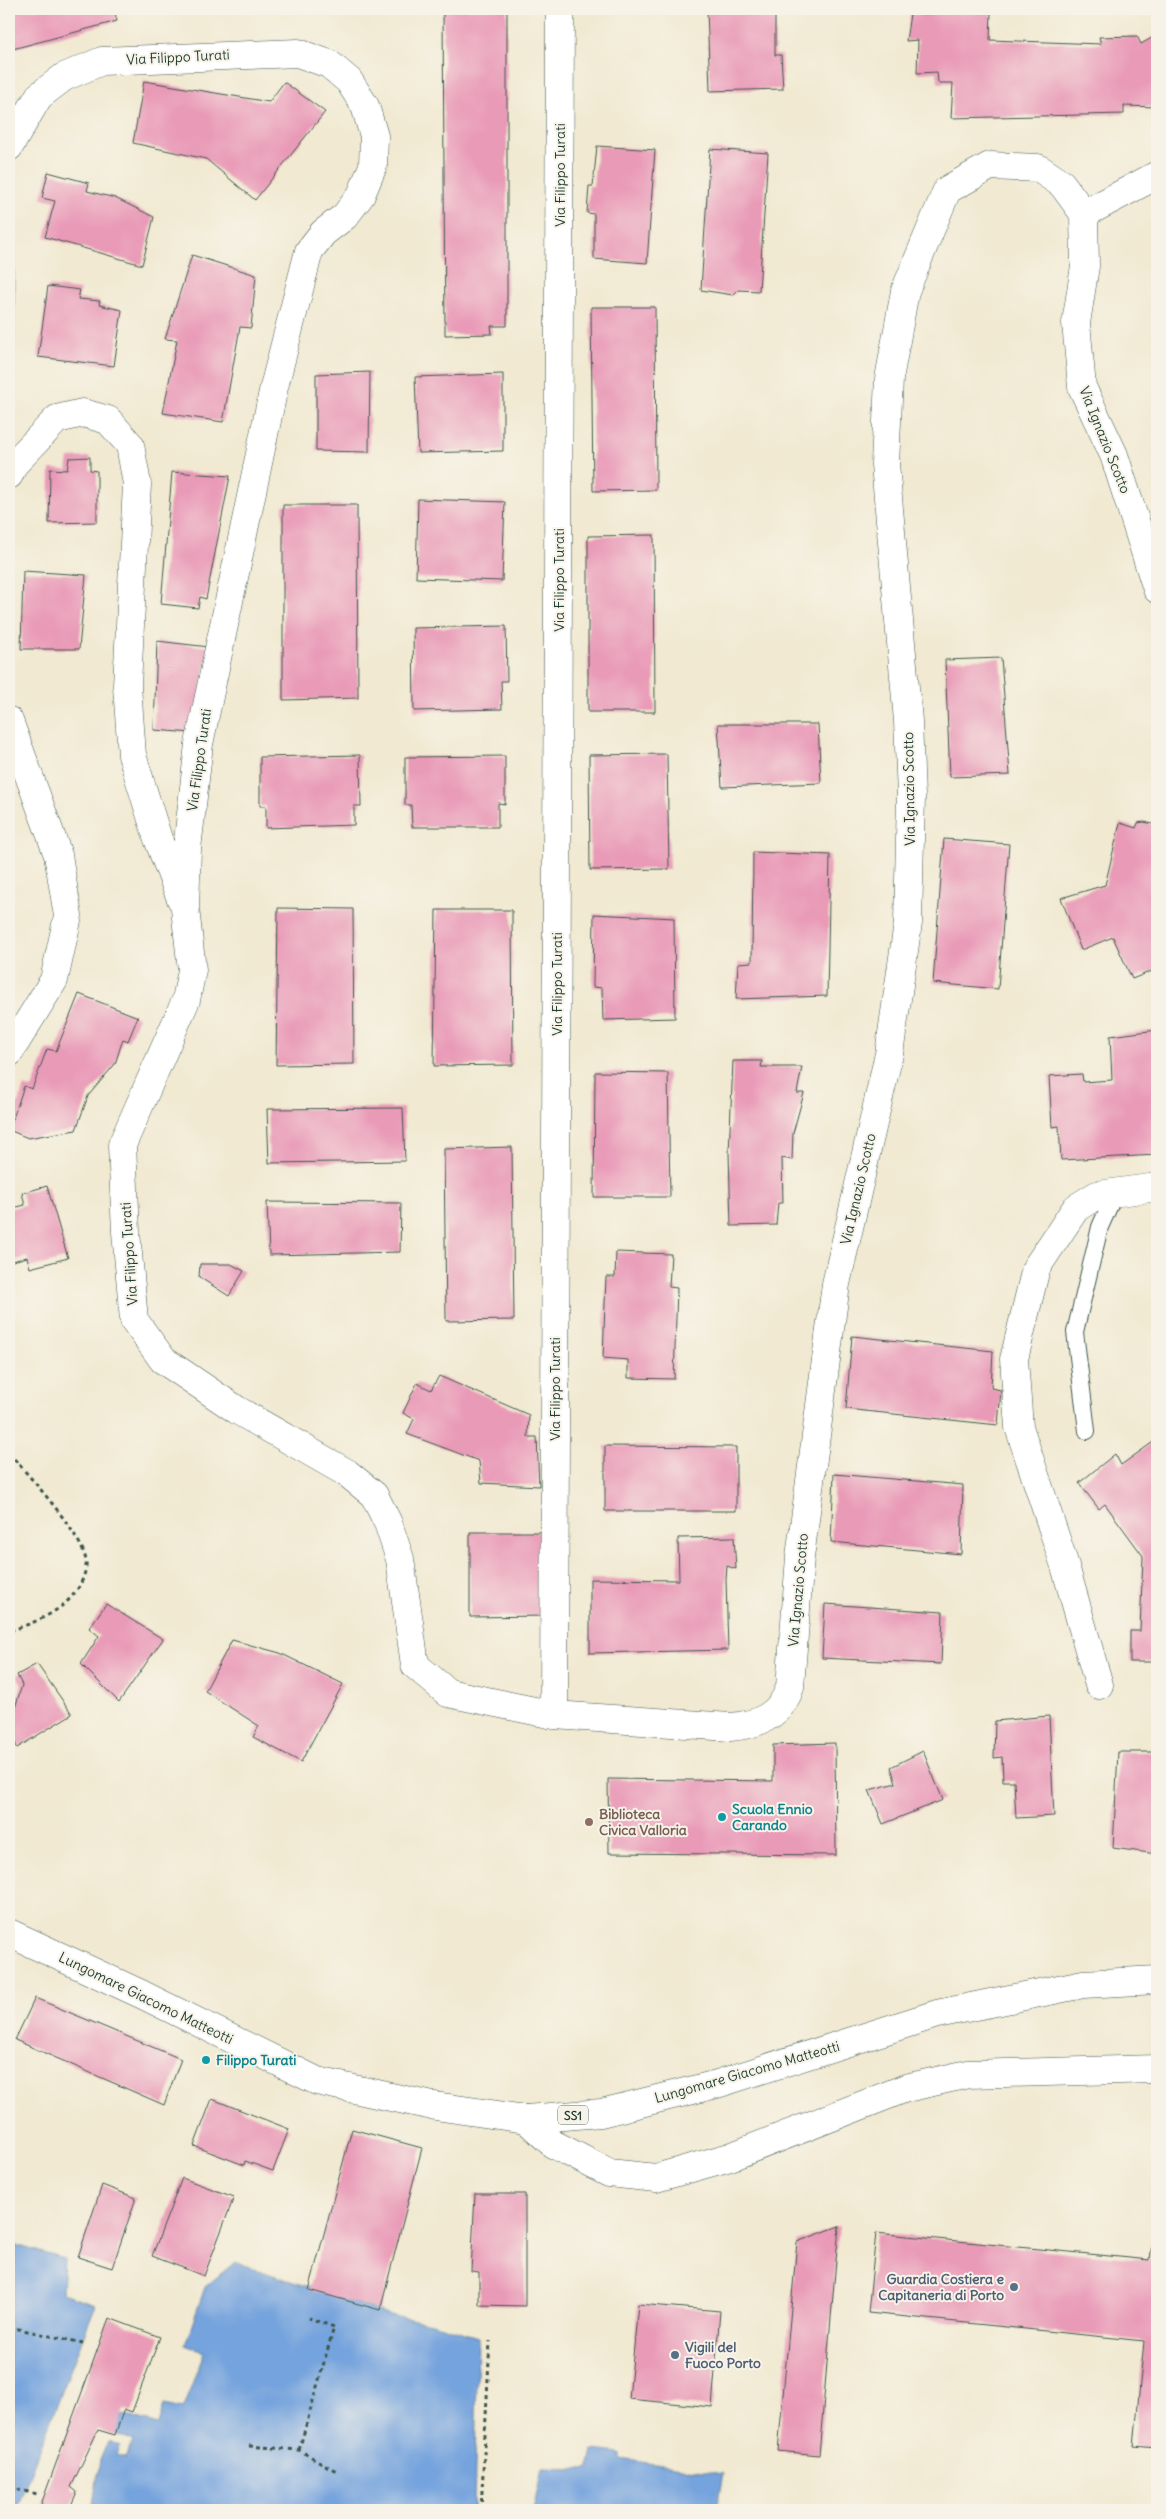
<svg xmlns="http://www.w3.org/2000/svg" width="1166" height="2519" font-family="Delius,sans-serif">
  <style>
    .green { fill: #8bd38e; stroke: #558861 }
    .water { fill: #74a3dd; stroke: #4a7088 }
    .building { fill: #e99ab7 }
    .lines { fill: none; stroke-linecap: round; stroke-linejoin: round }
    .lane-casing { stroke: #3e574c; stroke-width: 18 }
    .street-casing { stroke: #3e574c; stroke-width: 29 }
    .primary-casing { stroke: #3e574c; stroke-width: 29 }
    .path { stroke: #3e574c; stroke-width: 3; stroke-dasharray: 4 4; stroke-linecap: butt }
    .lane { stroke: #fff; stroke-width: 16 }
    .street { stroke: #fff; stroke-width: 28 }
    .primary { stroke: #fff; stroke-width: 28 }
    .culture-dot { fill: #0f9aa8; stroke: #f7f3e8; stroke-width: 2 }
    .education-dot { fill: #8d6e63; stroke: #f7f3e8; stroke-width: 2 }
    .service-dot { fill: #5c6f8a; stroke: #f7f3e8; stroke-width: 2 }
    .labels { text-anchor: middle; dominant-baseline: central; stroke-width: 4; stroke-linejoin: round; paint-order: stroke }
    .shield { fill: #f7f3e8; stroke: #60746a; stroke-width: 1 }
    .shield-label { font-size: 12px; font-weight: bold; fill: #1f3d34 }
    .street-label { font-size: 14px; fill: #1f3d34; stroke: #f7f3e8 }
    .culture-label { font-size: 14px; font-weight: bold; fill: #0d838f; stroke: #f7f3e8; text-anchor: start }
    .education-label { font-size: 14px; font-weight: bold; fill: #785e54; stroke: #f7f3e8; text-anchor: start }
    .service-label { font-size: 14px; font-weight: bold; fill: #4e5e75; stroke: #f7f3e8; text-anchor: end }
  </style>
  <rect width="100%" height="100%" fill="#f7f3e8"/>
  <filter id="ink" filterUnits="userSpaceOnUse"><feTurbulence type="fractalNoise" baseFrequency=".02" numOctaves="2"/><feDisplacementMap in="SourceGraphic" scale="10" xChannelSelector="R" yChannelSelector="G"/><feConvolveMatrix kernelMatrix="1 2 1 2 8 2 1 2 1" color-interpolation-filters="sRGB"/></filter>
  <filter id="wash" filterUnits="userSpaceOnUse"><feTurbulence type="fractalNoise" baseFrequency=".0096" numOctaves="4" result="noise"/><feDisplacementMap in="SourceGraphic" scale="20" xChannelSelector="R" yChannelSelector="G"/><feGaussianBlur stdDeviation="1.12" result="paint"/><feColorMatrix in="noise" values="0 0 0 0 0 0 0 0 0 0 0 0 0 0 0 0 0 1.4 0 .05"/><feComposite in="paint" operator="in"/></filter>
  <g filter="url(#wash)">
    <rect width="100%" height="100%" fill="#f1e9d1"/>
    <path class="green" d="M14 174V355L9 358V178Z"/>
    <path class="water" d="M9 2243 64 2259 62 2293 96 2304 16 2510H9Z
      M235 2262 393 2316 432 2323 478 2337 474 2510H106L93 2505 100 2460 108 2441 120 2446 117 2455 126 2458 133 2441 113 2433 120 2414 158 2425 164 2404 183 2408 204 2352 185 2345 205 2287Z
      M593 2450 620 2453V2459L723 2474 716 2510H533L542 2468 589 2469Z"/>
    <g id="blocks">
      <path class="building" d="M9 9H114L117 21 9 50Z
        M443 9H507V326H491L492 334 445 335Z
        M707 9H775V55H781L783 89 710 91Z
        M991 12 990 40 1101 44 1099 37 1137 36 1141 44 1157 35V107L1124 106V114L951 118 953 83H938L937 72 917 73 918 40 906 41 910 14Z
        M144 81 269 102 284 82 325 112 255 200 206 159 133 143Z
        M597 146 655 150 647 263 594 259V214L587 213 589 186H593Z
        M710 149 768 153 759 291 738 290 733 295 701 290Z
        M48 172 89 183 87 191 115 198 154 217 142 265 45 237 55 201 42 198Z
        M192 255 256 275 251 328 240 327 223 422 163 413 177 340 165 339Z
        M48 286 80 290 78 299 100 301 99 305 122 310 114 366 38 357Z
        M591 307H655L656 490 593 491Z
        M370 372 369 452 316 451V374Z
        M503 374V451L418 453 415 377Z
        M90 457V470L97 471V522L49 523 50 469 67 470 69 458Z
        M172 472 230 476 206 599 200 597 198 608 161 604Z
        M418 499 505 502 502 581 416 578Z
        M283 505H357L358 698 283 700Z
        M654 535 655 712H588V536Z
        M23 571 86 575 79 649H21Z
        M506 626 507 681H501L502 709 414 711 413 628Z
        M157 641 209 647 193 733 154 730Z
        M1001 658 1010 775 950 777 945 660Z
        M718 724H818L821 783 722 787Z
        M667 754 669 869 590 870 589 755Z
        M360 755 361 806H354V825L266 828V806H260V757Z
        M505 756V804L498 803V827H412L411 805H405V757Z
        M1144 822 1157 825V969L1132 979 1113 937 1081 950 1061 898 1105 885 1120 823 1136 828 1138 823Z
        M944 839 1009 844 998 989 933 983Z
        M753 852 830 855 827 996 736 999 738 963 752 962Z
        M278 908 353 909 354 1064 276 1065Z
        M436 910H512L513 1065 434 1066Z
        M594 914 674 918 675 1018 603 1020 602 988 593 987Z
        M79 994 138 1017 128 1041 123 1039 115 1064 88 1096 76 1130 28 1138 9 1130 24 1086 32 1089 47 1049 56 1051Z
        M1157 1030V1155L1061 1160 1059 1126 1052 1127 1049 1076 1082 1074 1083 1082 1112 1080 1110 1036Z
        M733 1061H762L761 1067H802L797 1093H804L793 1133 792 1160 782 1158 783 1203H778L776 1225 731 1226 729 1153Z
        M595 1072 668 1073 670 1197H594Z
        M403 1108 405 1161 269 1163 267 1109Z
        M512 1147 514 1320 446 1321 444 1149Z
        M47 1186 68 1258 30 1268 27 1257 9 1262V1209L25 1205 22 1193Z
        M267 1202 401 1203 400 1252 269 1255Z
        M616 1252 671 1254 669 1287 677 1288 674 1379 628 1378V1360L603 1358 606 1277H615Z
        M200 1264H231L244 1271 229 1296 199 1277Z
        M852 1336 993 1351 991 1388 1001 1390 998 1425 846 1409Z
        M439 1376 529 1415 528 1437H537L539 1486 481 1483 479 1461 407 1434 414 1419 403 1413 417 1383 431 1390Z
        M1156 1440 1157 1662H1130V1631H1140L1143 1556 1105 1504 1099 1509 1079 1483 1115 1454 1121 1465Z
        M605 1446 736 1447V1511H605Z
        M834 1474 963 1485 961 1554 831 1542Z
        M470 1532H544L545 1616 470 1617Z
        M734 1537 736 1569 727 1566 726 1580 728 1650 590 1653V1579L679 1580 678 1538Z
        M106 1604 163 1639 119 1702 81 1664 99 1636 89 1628Z
        M825 1604 943 1612 941 1664 822 1658Z
        M232 1640 280 1653 343 1684 301 1762 253 1737 259 1726 205 1691Z
        M37 1664 72 1714 17 1748 9 1729V1710L15 1708 22 1685 17 1675Z
        M1049 1716 1054 1816 1016 1818 1014 1781H1003L1002 1757 994 1758 995 1721Z
        M835 1743 836 1855 609 1853 608 1779 773 1781V1745Z
        M923 1751 943 1800 883 1824 869 1790 896 1783 891 1767Z
        M1118 1752H1157V1854L1113 1848Z
        M35 1998 181 2059 164 2105 15 2040Z
        M212 2099 289 2129 273 2171 245 2161 244 2165 194 2146Z
        M352 2129 422 2148 380 2310 309 2290Z
        M182 2178 234 2197 204 2276 152 2256Z
        M102 2185 136 2198 112 2268 78 2257Z
        M475 2194H525V2306L479 2305V2272L471 2271Z
        M839 2226 819 2455 778 2451 797 2242Z
        M876 2233 1150 2260 1153 2234 1157 2235V2448L1134 2446 1144 2341 868 2313Z
        M638 2304 720 2311 712 2407 629 2399Z
        M109 2318 160 2337 132 2412 124 2409 115 2435 98 2430 71 2487 77 2492 69 2510H39Z"/>
    </g>
  </g>
  <g filter="url(#ink)">
    <use href="#blocks" fill-opacity="0" stroke="#3e574c" stroke-width="1"/>
    <g class="lines">
      <g class="lane-casing">
        <path id="lane" d="M1087 1431 1075 1332 1100 1227 1116 1191"/>
      </g>
      <g class="street-casing">
        <path id="street" d="M9 147 39 96 64 77 102 61 298 53 329 64 349 81 365 106 374 136 373 166 361 195 345 216 323 233 309 251 274 387 199 744 187 849 185 908 192 970 186 1000 122 1145 126 1232 134 1320 163 1360 237 1410 347 1473 374 1495 388 1523 400 1559 415 1665 448 1693 554 1715 730 1727C758 1725 781 1716 790 1687L800 1557 836 1284 889 1054 908 923 911 796 908 721 885 464 889 379 905 291 947 190 990 166 1038 168 1062 184 1084 214 1085 266 1076 323 1082 387 1114 455 1157 589
          M1084 214 1157 175
          M9 475 14 464 57 419 83 413 108 420 130 445 137 484 127 686 132 755 158 839 181 899
          M9 721 58 855 68 916 54 980 9 1053
          M1099 1685 1065 1566 1019 1427 1014 1359 1036 1268 1076 1208 1097 1195 1157 1187
          M554 1715 560 9
          M526 2119 553 2144 609 2173 656 2178 730 2157 906 2088 968 2074 1157 2069"/>
      </g>
      <g class="primary-casing">
        <path id="primary" d="M9 1933 141 1994 317 2081 428 2105 526 2119 601 2113 717 2084 937 2014 1083 1984 1157 1980"/>
      </g>
      <path class="path" d="M9 1453C26 1473 90 1541 86 1566 81 1604 41 1621 9 1631
        M9 2327 83 2343
        M249 2446 299 2450 338 2472
        M299 2450 334 2327 309 2318
        M9 2488 38 2494
        M481 2510 490 2341"/>
      <use href="#lane" class="lane"/>
      <use href="#street" class="street"/>
      <use href="#primary" class="primary"/>
    </g>
  </g>
  <g class="culture-dot">
    <circle cx="722" cy="1817" r="5"/>
    <circle cx="206" cy="2060" r="5"/>
  </g>
  <circle class="education-dot" cx="589" cy="1822" r="5"/>
  <g class="service-dot">
    <circle cx="1014" cy="2287" r="5"/>
    <circle cx="675" cy="2355" r="5"/>
  </g>
  <g class="labels">
    <rect class="shield" x="558" y="2105.5" width="30" height="19" rx="4"/>
    <g class="shield-label">
      <text x="573" y="2115">SS1</text>
    </g>
    <g class="street-label">
      <text transform="translate(178 57) rotate(-3)">Via Filippo Turati</text>
      <text transform="translate(560 175) rotate(-90)">Via Filippo Turati</text>
      <text transform="translate(1105 440) rotate(68)">Via Ignazio Scotto</text>
      <text transform="translate(559 580) rotate(-90)">Via Filippo Turati</text>
      <text transform="translate(199 760) rotate(-82)">Via Filippo Turati</text>
      <text transform="translate(909 789) rotate(-91)">Via Ignazio Scotto</text>
      <text transform="translate(557 984) rotate(-90)">Via Filippo Turati</text>
      <text transform="translate(858 1189) rotate(-77)">Via Ignazio Scotto</text>
      <text transform="translate(129 1254) rotate(-94)">Via Filippo Turati</text>
      <text transform="translate(555 1389) rotate(-90)">Via Filippo Turati</text>
      <text transform="translate(798 1590) rotate(-85)">Via Ignazio Scotto</text>
      <text transform="translate(146 1998) rotate(26)">Lungomare Giacomo Matteotti</text>
      <text transform="translate(747 2072) rotate(-16)">Lungomare Giacomo Matteotti</text>
    </g>
    <g class="culture-label">
      <text x="732" y="1809">Scuola Ennio<tspan x="732" dy="16">Carando</tspan></text>
      <text x="216" y="2060">Filippo Turati</text>
    </g>
    <g class="education-label">
      <text x="599" y="1814">Biblioteca<tspan x="599" dy="16">Civica Valloria</tspan></text>
    </g>
    <g class="service-label">
      <text x="1004" y="2279">Guardia Costiera e<tspan x="1004" dy="16">Capitaneria di Porto</tspan></text>
      <text x="685" y="2347" text-anchor="start">Vigili del<tspan x="685" dy="16">Fuoco Porto</tspan></text>
    </g>
  </g>
  <rect width="1166" height="2519" fill="none" stroke="#f7f3e8" stroke-width="30"/>
</svg>
